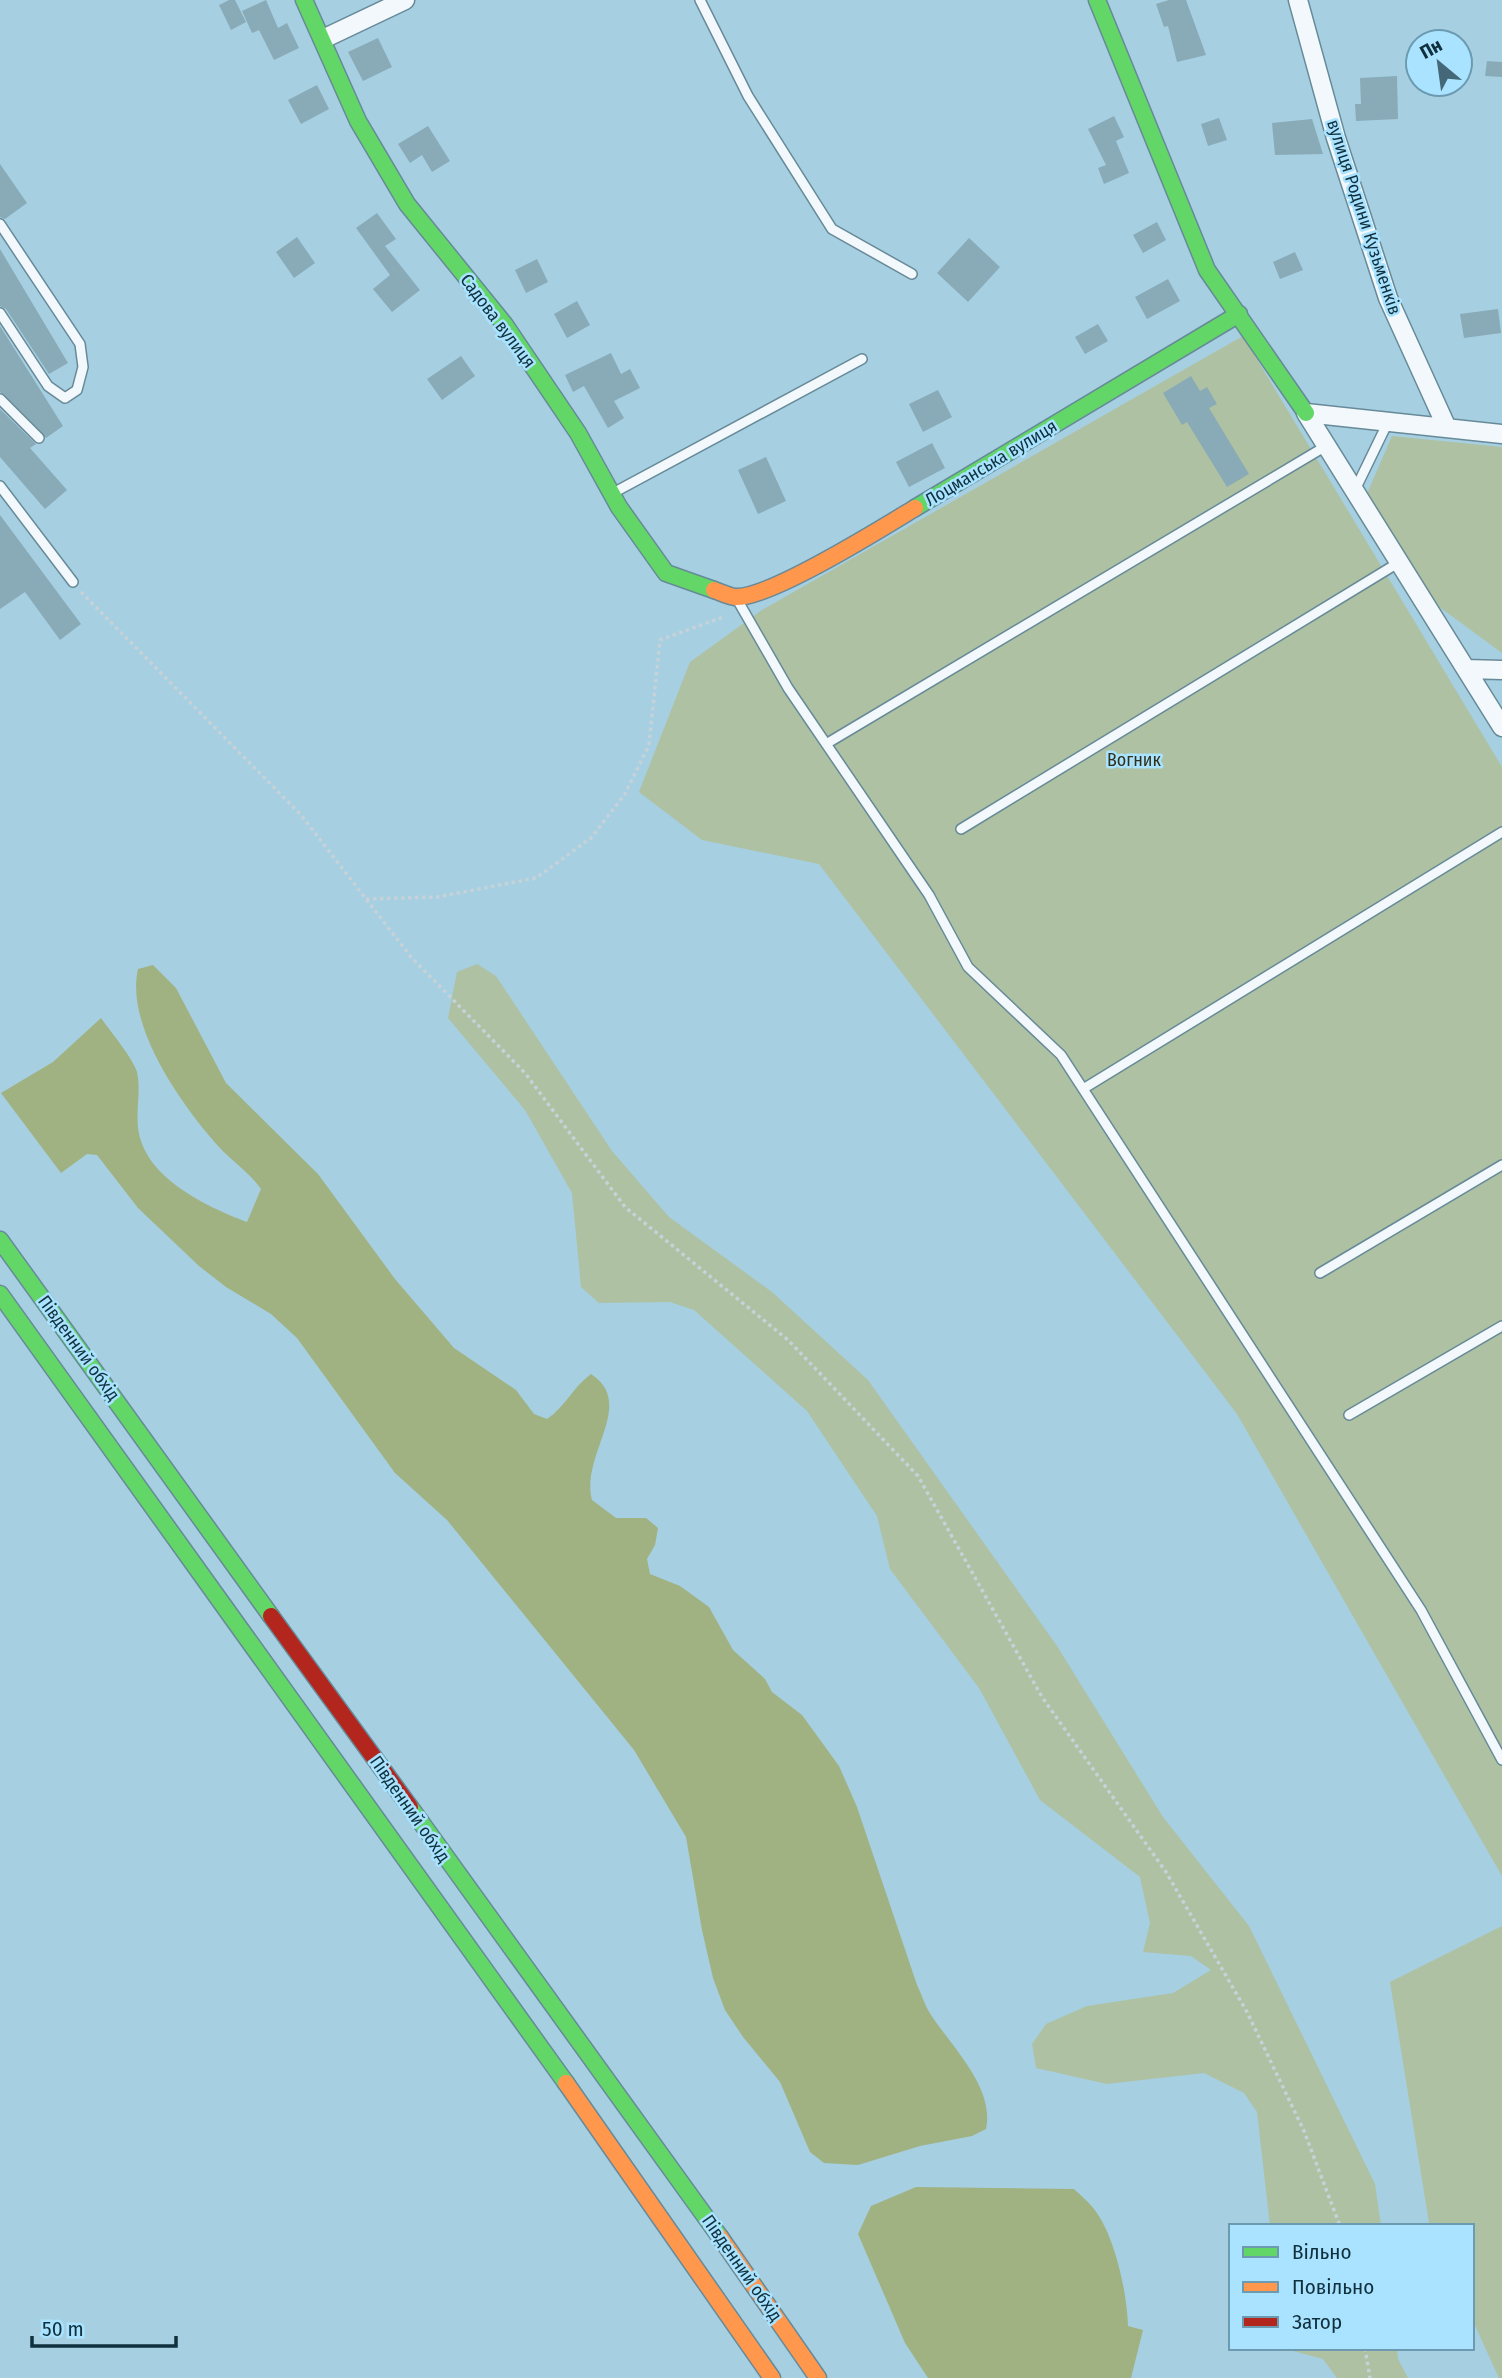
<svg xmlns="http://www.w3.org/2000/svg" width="1502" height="2378" font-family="'Fira Sans Condensed',sans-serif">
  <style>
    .green { fill: #aec1a2 }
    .forest { fill: #a0b281 }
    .building { fill: #88abb7 }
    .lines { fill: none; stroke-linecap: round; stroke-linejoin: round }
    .lane-casing { stroke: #678a98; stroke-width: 12 }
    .street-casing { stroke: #678a98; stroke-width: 21 }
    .fast-casing { stroke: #678a98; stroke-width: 19 }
    .slow-casing { stroke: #678a98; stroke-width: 19 }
    .jam-casing { stroke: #678a98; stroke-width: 19 }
    .path { stroke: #c5d2d8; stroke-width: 3.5; stroke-dasharray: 3.5 3.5; stroke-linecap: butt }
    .lane { stroke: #f2f8fb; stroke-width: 9 }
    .street { stroke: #f2f8fb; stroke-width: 18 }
    .fast { stroke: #63d668; stroke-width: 16 }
    .slow { stroke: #ff974d; stroke-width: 16 }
    .jam { stroke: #b3261e; stroke-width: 16 }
    .labels { text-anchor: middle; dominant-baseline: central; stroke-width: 5; stroke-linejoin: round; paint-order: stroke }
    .street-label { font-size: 18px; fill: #10303d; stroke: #a9e3ff }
    .park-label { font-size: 18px; fill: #31311a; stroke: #a9e3ff }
  </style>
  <rect width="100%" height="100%" fill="#a6cfe2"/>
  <path class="green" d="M1243 336 1502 767V1876L1237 1414 819 864 702 840 639 792 690 662 762 610Z
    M1392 436 1502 447V653L1434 603 1366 496Z
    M477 964 496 976 612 1151 669 1217 772 1292 868 1380 1057 1646 1163 1817 1249 1926 1375 2184 1381 2226H1270L1257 2112 1244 2093 1204 2073 1107 2084 1036 2068 1032 2044 1046 2024 1087 2006 1173 1993 1211 1970 1191 1956 1143 1952 1150 1923 1140 1877 1040 1800 979 1688 890 1569 877 1516 807 1411 694 1310 670 1302 599 1303 581 1287 572 1193 525 1110 448 1018 457 972Z
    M1502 1926V2378H1499L1472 2319V2226H1431L1429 2223 1390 1982Z
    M1282 2348H1397L1398 2359 1408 2378H1337L1323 2359Z"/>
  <path class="forest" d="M153 965 176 988 226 1083 318 1174 395 1279 454 1348 516 1390 534 1414 547 1419C565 1407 573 1387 591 1374 637 1404 580 1454 592 1500L616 1518H646L658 1528 655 1545 647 1559 650 1574 680 1586 709 1607 733 1650 765 1679 772 1692 802 1715 839 1766 857 1807 917 1985C922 1995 925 2006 931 2015 952 2047 995 2088 986 2129L972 2136 920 2146 858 2165 824 2163 810 2152 780 2082 743 2037 725 2010 713 1978 702 1930 686 1837 634 1750 447 1520 395 1473 297 1338 271 1314 226 1287 199 1266 138 1208 97 1155 87 1154 61 1173 1 1093 53 1062 101 1018C110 1031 133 1058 137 1072 141 1089 136 1109 138 1127 143 1177 205 1206 247 1222L261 1189C249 1172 233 1162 219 1147 182 1106 125 1026 138 969Z
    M916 2187 1074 2189C1081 2196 1089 2202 1094 2209 1115 2236 1127 2292 1128 2326L1143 2330 1131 2378H928L905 2343 858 2234 871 2206Z"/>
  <path class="building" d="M229 0H235L246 22 231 30 219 5Z
    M266 0 278 28 287 23 299 48 274 60 259 30 252 33 242 11Z
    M1169 0H1186L1206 55 1177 62 1168 26 1164 27 1156 4Z
    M378 38 392 67 363 81 348 52Z
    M1487 61 1502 62V77L1485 76Z
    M1397 76 1398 119 1356 121 1355 104H1361L1360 78Z
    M317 85 329 109 301 124 288 100Z
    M1114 116 1124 137 1116 141 1129 173 1104 184 1098 168 1106 165 1088 129Z
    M1219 118 1227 140 1208 146 1201 124Z
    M1312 119 1323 154 1275 155 1272 123Z
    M428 126 450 161 432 172 422 155 410 163 398 144Z
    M0 164 27 203 5 219 0 217Z
    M377 213 396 239 385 246 420 290 392 312 373 289 390 275 356 228Z
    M1157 222 1166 240 1143 253 1133 235Z
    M297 237 315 263 294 278 276 252Z
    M969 238 1000 267 968 302 937 273Z
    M0 249 68 363 49 374 6 309 0 306Z
    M1295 252 1303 270 1280 279 1273 262Z
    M537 259 548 282 526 293 515 270Z
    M1168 279 1180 301 1147 319 1135 297Z
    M577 301 590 325 567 338 554 314Z
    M1498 309 1501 333 1464 338 1460 314Z
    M1098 324 1108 341 1085 354 1075 337Z
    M0 326 63 426 46 438 0 392Z
    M611 353 621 374 630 369 640 388 614 401 624 418 608 428 584 386 573 392 565 375Z
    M461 356 475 376 442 400 427 379Z
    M1191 376 1200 391 1207 387 1217 404 1209 408 1249 474 1227 487 1187 422 1182 425 1163 393Z
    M938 390 952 417 923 432 909 404Z
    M0 409 36 444 30 448 67 490 45 509 0 457Z
    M932 443 945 468 909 487 896 462Z
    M766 457 786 501 758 514 738 470Z
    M0 515 81 624 60 640 25 592 0 609Z"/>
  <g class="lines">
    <g class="lane-casing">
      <path id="lane" d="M700 0 748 96 832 229 912 274
        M0 224 80 344 83 367 77 390 65 398 48 386 0 313
        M0 399 39 438
        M0 486 73 582
        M1355 490 1388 422
        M613 493 862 359
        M738 601 788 688 929 895 968 967 1061 1055 1421 1610 1502 1760
        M826 744 1326 446
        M961 829 1398 563
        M1083 1089 1502 832
        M1320 1273 1502 1165
        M1349 1415 1502 1326"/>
    </g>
    <g class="street-casing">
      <path id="street" d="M1298 0 1336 138 1388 298 1447 428
        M323 39 405 0
        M1306 413 1502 727
        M1306 413 1502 434
        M1466 669 1502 670"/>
    </g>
    <g class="fast-casing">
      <path id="fast" d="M304 0 358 121 407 204 505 325 578 433 619 507 666 573 714 590
        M1097 0 1207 270 1306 413
        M915 508 1239 314
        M0 1240 271 1616
        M0 1294 566 2083
        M410 1807 720 2237"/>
    </g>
    <g class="slow-casing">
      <path id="slow" d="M714 590C720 592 728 596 735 597 769 599 882 528 915 508
        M566 2083 772 2378
        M720 2237 818 2378"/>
    </g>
    <g class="jam-casing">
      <path id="jam" d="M271 1616 410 1807"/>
    </g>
    <path class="path" d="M81 592 301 815 411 957 525 1073 625 1207 788 1340 918 1476 1042 1697 1166 1872 1247 2012 1304 2131 1340 2226
      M366 899 437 897 536 878 591 838 625 794 649 745 660 640 723 617
      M1365 2348 1370 2378"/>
    <use href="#lane" class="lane"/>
    <use href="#street" class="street"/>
    <use href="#fast" class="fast"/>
    <use href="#slow" class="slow"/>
    <use href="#jam" class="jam"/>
  </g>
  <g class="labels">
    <g class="street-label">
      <text transform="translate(1364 217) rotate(72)">вулиця Родини Кузьменків</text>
      <text transform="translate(498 321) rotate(53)">Садова вулиця</text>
      <text transform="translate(991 463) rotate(-31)">Лоцманська вулиця</text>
      <text transform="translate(79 1348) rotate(54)">Південний обхід</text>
      <text transform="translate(410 1809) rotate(55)">Південний обхід</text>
      <text transform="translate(742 2268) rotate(55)">Південний обхід</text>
    </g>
    <g class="park-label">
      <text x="1134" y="760">Вогник</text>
    </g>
  </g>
  <rect x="1229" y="2224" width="245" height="126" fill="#a9e3ff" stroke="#6c9bb1" stroke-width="2"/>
  <rect x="1243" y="2247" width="35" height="10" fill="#63d668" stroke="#6c9bb1" stroke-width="2"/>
  <text x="1292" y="2259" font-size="21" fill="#10303d">Вільно</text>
  <rect x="1243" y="2282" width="35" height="10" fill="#ff974d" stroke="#6c9bb1" stroke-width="2"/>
  <text x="1292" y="2294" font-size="21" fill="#10303d">Повільно</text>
  <rect x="1243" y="2317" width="35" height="10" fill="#b3261e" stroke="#6c9bb1" stroke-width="2"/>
  <text x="1292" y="2329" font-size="21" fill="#10303d">Затор</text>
  <g transform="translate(1439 63) rotate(331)"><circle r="33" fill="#a9e3ff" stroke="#6c9bb1" stroke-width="2"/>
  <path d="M0-5L12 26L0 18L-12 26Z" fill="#446877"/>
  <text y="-10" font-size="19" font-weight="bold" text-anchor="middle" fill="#10303d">Пн</text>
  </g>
  <path d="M32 2336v10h144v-10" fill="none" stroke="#10303d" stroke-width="3.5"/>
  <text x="42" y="2336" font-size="21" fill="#10303d" stroke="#a9e3ff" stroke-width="5" paint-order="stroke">50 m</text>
</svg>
